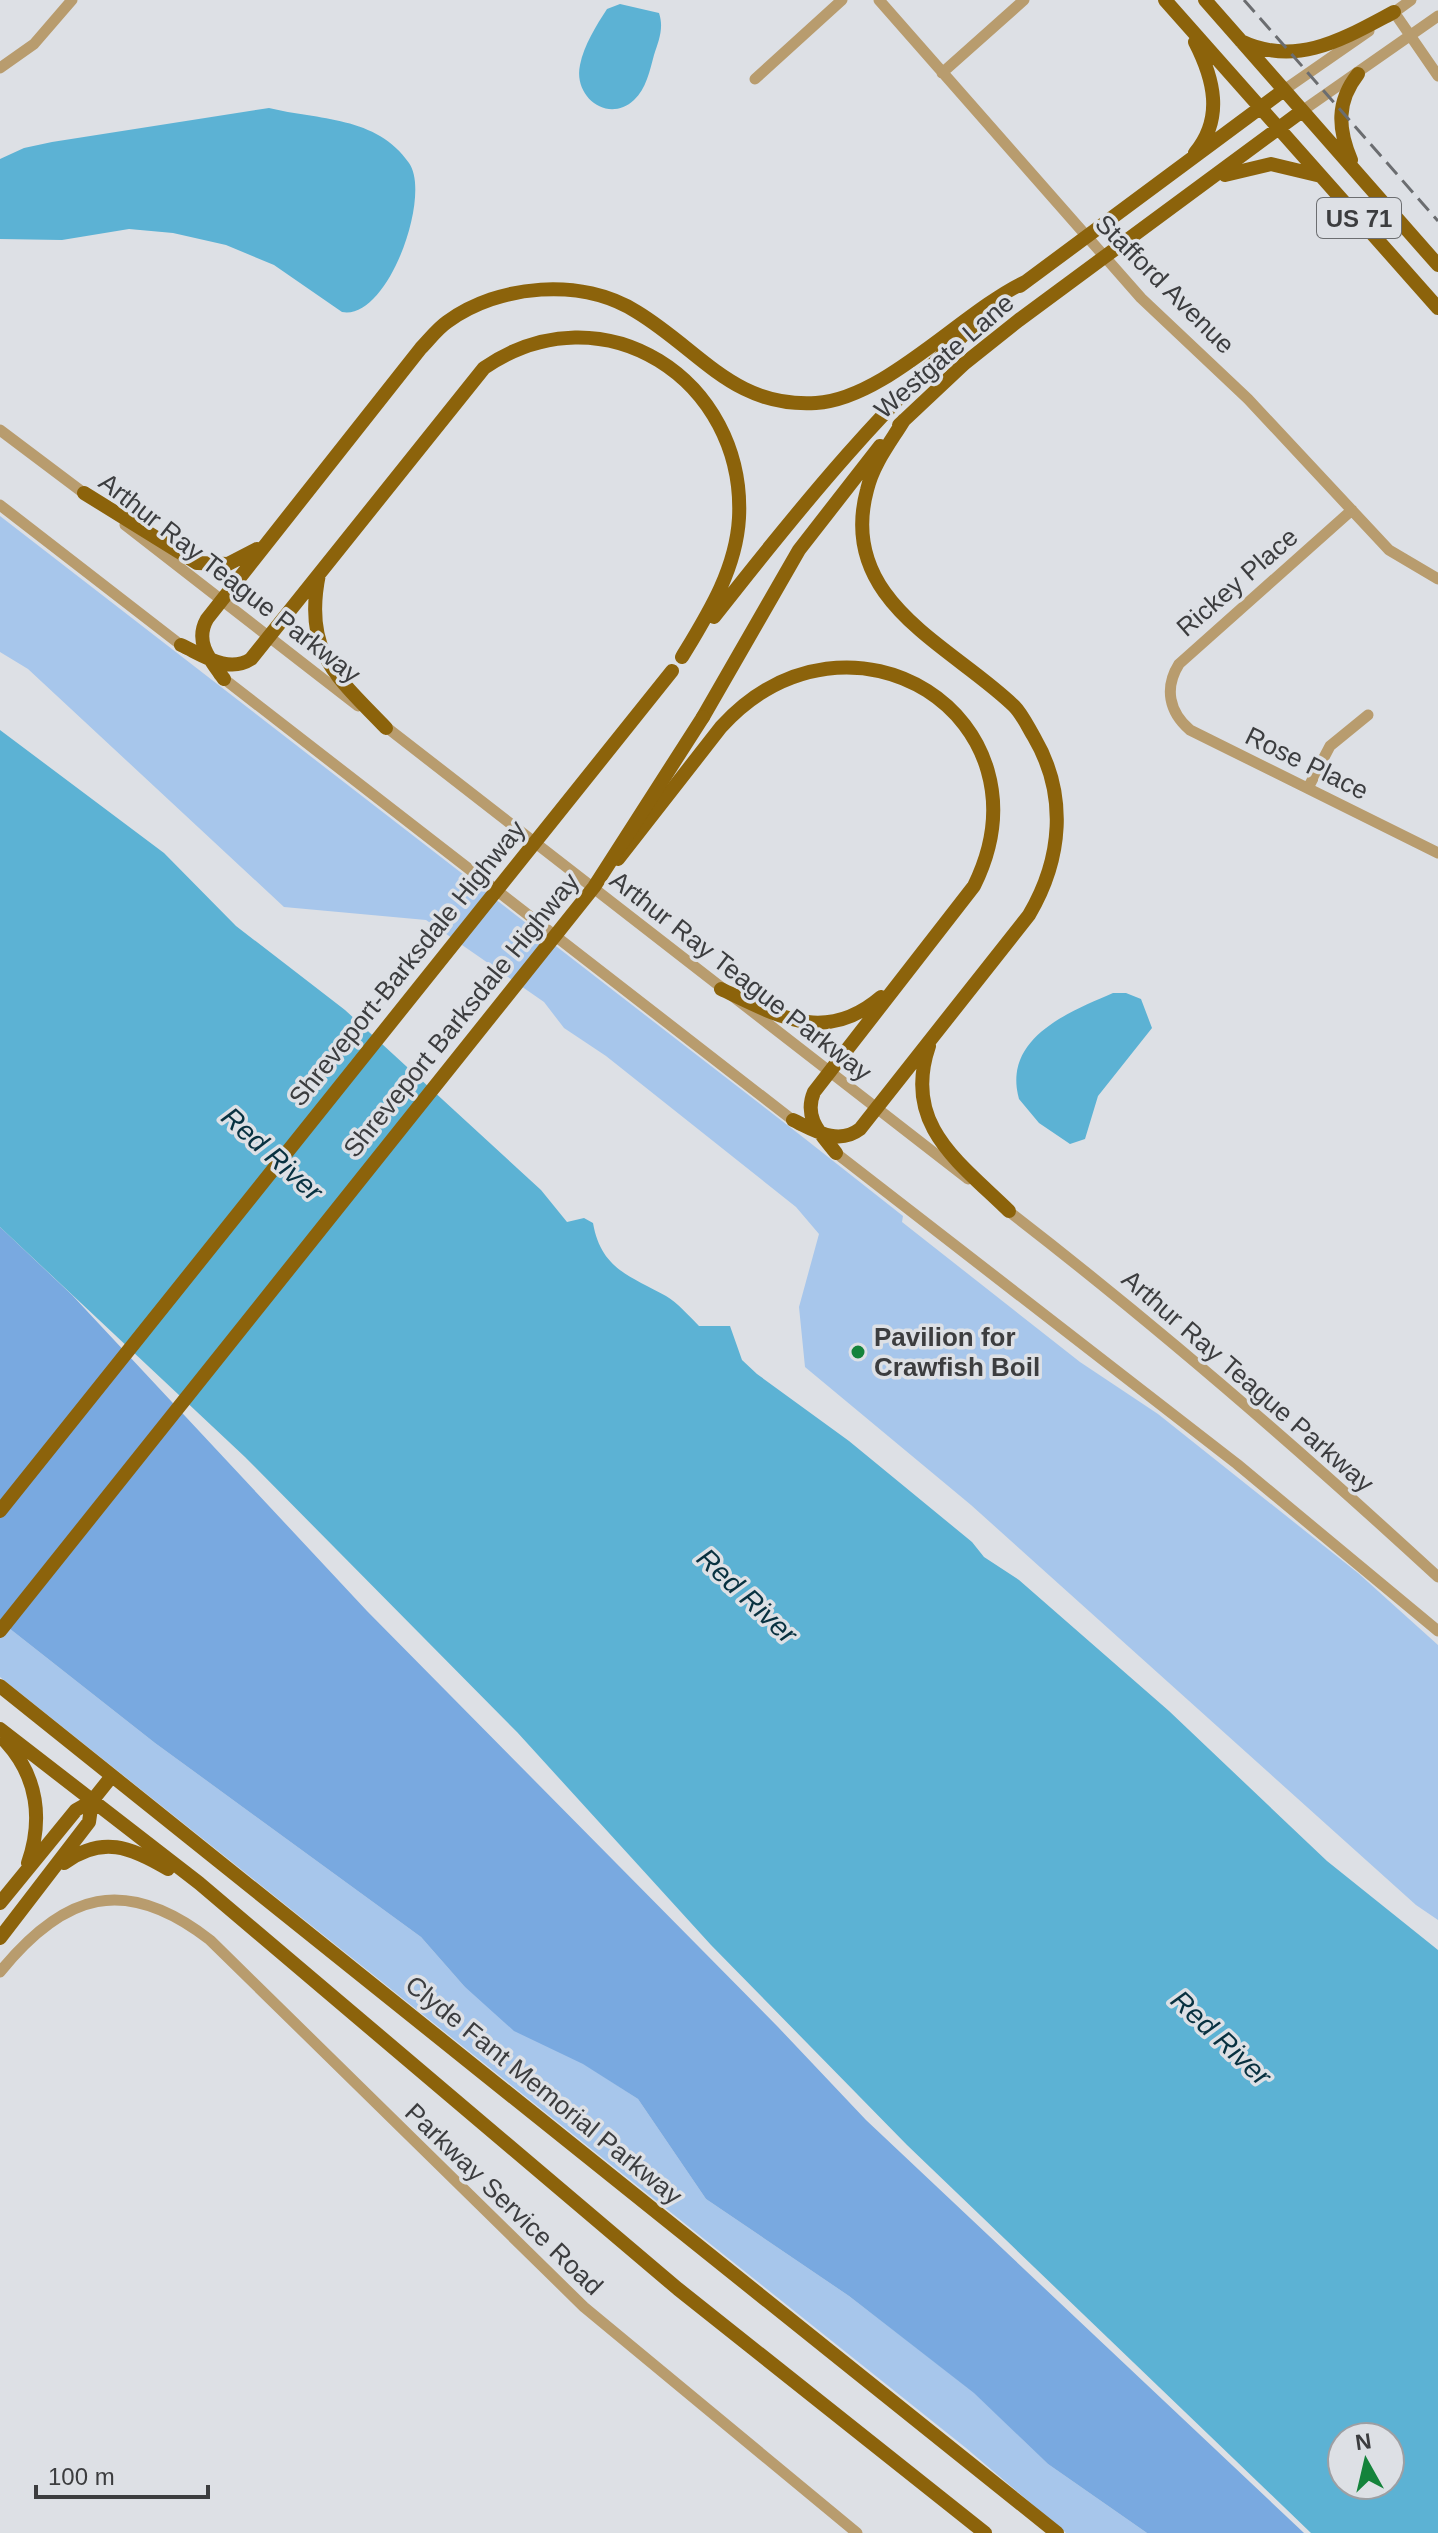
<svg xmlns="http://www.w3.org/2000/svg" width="1438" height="2533" font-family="Arial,sans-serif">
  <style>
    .green { fill: #a7c6eb }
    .forest { fill: #79a9e0 }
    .water { fill: #5cb2d4; fill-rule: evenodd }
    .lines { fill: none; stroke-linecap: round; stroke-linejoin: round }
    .minor { stroke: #b89c6e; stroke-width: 11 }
    .major { stroke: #8c630b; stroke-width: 14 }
    .rail { stroke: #6b6d70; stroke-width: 3; stroke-dasharray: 16 8; stroke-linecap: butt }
    .major-bridge { stroke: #8c630b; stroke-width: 14 }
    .poi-dot { fill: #14833b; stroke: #dde0e5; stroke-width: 3 }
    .labels { text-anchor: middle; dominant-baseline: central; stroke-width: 7; stroke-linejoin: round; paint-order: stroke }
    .shield { fill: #dde0e5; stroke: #6c6e71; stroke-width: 2 }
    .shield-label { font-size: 24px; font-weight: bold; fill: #3c3d3f }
    .street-label { font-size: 26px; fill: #3c3d3f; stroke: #dde0e5 }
    .poi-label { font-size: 26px; font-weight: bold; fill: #3c3d3f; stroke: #dde0e5; text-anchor: start }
    .water-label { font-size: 28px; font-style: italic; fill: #083140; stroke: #dde0e5 }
  </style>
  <rect width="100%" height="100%" fill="#dde0e5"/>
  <path class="green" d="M0 516 804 1138 903 1216 902 1222 1080 1362 1158 1414 1358 1573 1438 1645V1920L1416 1905 971 1505 805 1367 799 1307 819 1234 796 1207 606 1056 564 1028 544 1002 426 920 284 907 28 669 0 652Z
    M0 1621 155 1743 421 1937 464 1986 638 2099 706 2199 849 2296 975 2393 1048 2464 1147 2533H1066L966 2448 0 1677Z"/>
  <path class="forest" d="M0 1227 72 1295 367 1611 778 2027 866 2120 1304 2533H1147L1048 2464 974 2393 849 2296 706 2199 638 2099 583 2064 514 2031 464 1986 421 1937 155 1743 0 1621Z"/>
  <path class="water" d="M620 4 659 13C664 28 659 40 654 55 650 70 646 89 634 100 608 124 573 97 580 65 584 45 596 26 607 9Z
    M269 108C318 120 377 116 409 163 432 195 388 321 342 312L274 265 226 245 173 233 129 229 62 240 0 239V159L24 148 52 142Z
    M0 730 164 853 236 926 345 1010 541 1190 567 1222 584 1218 593 1223C601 1269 630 1276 666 1296 677 1302 690 1317 699 1326H730L742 1360 757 1374 849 1441 972 1542 984 1557 1019 1580 1169 1711 1327 1861 1438 1950V2533H1311L907 2145 711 1945 517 1732 245 1457 0 1227ZM1342 2437H1390V2485H1342Z
    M1113 993H1126L1141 999 1152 1028 1098 1096 1085 1139 1070 1144 1039 1123 1019 1099C1002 1038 1069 1012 1113 993Z"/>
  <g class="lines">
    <path class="minor" d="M879 0 1141 298 1248 399 1389 550 1438 579
      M1394 12 1438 76
      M1389 16 1411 0
      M0 68 34 44 72 0
      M942 73 1024 0
      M755 79 842 0
      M1284 90 1369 31
      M1302 111 1438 16
      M0 430 89 497
      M0 505 186 649
      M1352 510 1179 664C1164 688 1169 712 1190 730L1438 853
      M125 525 358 706
      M219 675 799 1125
      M381 723 968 1179
      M1308 788 1330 746 1368 715
      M832 1150 1237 1464 1438 1631
      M1003 1207C1154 1323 1298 1448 1438 1577
      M0 1972C64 1893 125 1874 210 1940L584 2307 857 2533"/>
    <path class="major" d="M1165 0 1438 308
      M1205 0 1438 265
      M1241 41C1297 68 1345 38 1394 12
      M1195 153C1224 118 1214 79 1195 42
      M1351 160C1338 129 1336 102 1358 74
      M1225 175 1271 164 1321 176
      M1020 286 1284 90
      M899 425 965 363 1019 320 1302 111
      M84 493 197 563 228 564 257 549
      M319 574C303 652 336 676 386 728
      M714 617C801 506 888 399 995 307
      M181 645C203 655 228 674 251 659L484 368C603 286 746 380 739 518 736 570 708 614 682 657
      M224 679C210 660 194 642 207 619L421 348C429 340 437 329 447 322 499 284 582 277 637 312 701 351 734 408 816 403 885 399 962 312 1025 282
      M703 717 799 550 880 446
      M618 859 721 727C850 586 1057 718 974 886L814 1092C803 1118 821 1134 836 1153
      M721 989C778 1016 825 1045 881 997
      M929 1046C902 1125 959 1162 1009 1211
      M793 1120C814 1130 838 1146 860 1129L1029 915C1062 859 1068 795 1034 737 1028 727 1022 714 1014 706 951 645 837 601 867 490 873 464 890 443 904 420
      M0 1686 1057 2533
      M0 1729 199 1883 678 2289 985 2533
      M6 1742C38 1777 43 1820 28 1863
      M64 1863C102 1835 131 1847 168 1869
      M0 1903 76 1810 92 1801 112 1776
      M0 1938 89 1822 92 1801"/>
    <path class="rail" d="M1244 0 1438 221"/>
    <path class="major-bridge" d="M0 1511 672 671
      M0 1631 594 887 703 717"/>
  </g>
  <circle class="poi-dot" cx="858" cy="1352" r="8"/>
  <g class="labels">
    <rect class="shield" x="1317" y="198" width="84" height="40" rx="6"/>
    <g class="shield-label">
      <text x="1359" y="218">US 71</text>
    </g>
    <g class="street-label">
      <text transform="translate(1165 284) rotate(45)">Stafford Avenue</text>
      <text transform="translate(944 356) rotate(-41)">Westgate Lane</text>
      <text transform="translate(230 578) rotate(38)">Arthur Ray Teague Parkway</text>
      <text transform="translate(1237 582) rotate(-41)">Rickey Place</text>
      <text transform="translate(1307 763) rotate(26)">Rose Place</text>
      <text transform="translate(407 963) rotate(-51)">Shreveport-Barksdale Highway</text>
      <text transform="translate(741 976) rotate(38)">Arthur Ray Teague Parkway</text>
      <text transform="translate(461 1015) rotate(-51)">Shreveport Barksdale Highway</text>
      <text transform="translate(1248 1381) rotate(41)">Arthur Ray Teague Parkway</text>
      <text transform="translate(544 2090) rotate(39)">Clyde Fant Memorial Parkway</text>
      <text transform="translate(504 2199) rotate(44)">Parkway Service Road</text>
    </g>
    <g class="poi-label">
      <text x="874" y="1337">Pavilion for<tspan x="874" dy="30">Crawfish Boil</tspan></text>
    </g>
    <g class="water-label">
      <text transform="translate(272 1154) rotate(42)">Red River</text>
      <text transform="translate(747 1596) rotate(43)">Red River</text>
      <text transform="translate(1221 2038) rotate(43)">Red River</text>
    </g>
  </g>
  <g transform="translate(1366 2461) rotate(352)"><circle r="38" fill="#dde0e5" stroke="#9d9fa3" stroke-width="2"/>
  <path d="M0-6L14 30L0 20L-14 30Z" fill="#14833b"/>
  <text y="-12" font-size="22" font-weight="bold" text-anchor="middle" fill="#3c3d3f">N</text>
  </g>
  <path d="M36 2485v12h172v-12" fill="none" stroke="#3c3d3f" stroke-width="4"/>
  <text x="48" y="2485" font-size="24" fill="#3c3d3f" stroke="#dde0e5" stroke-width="6" paint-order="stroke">100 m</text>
</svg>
